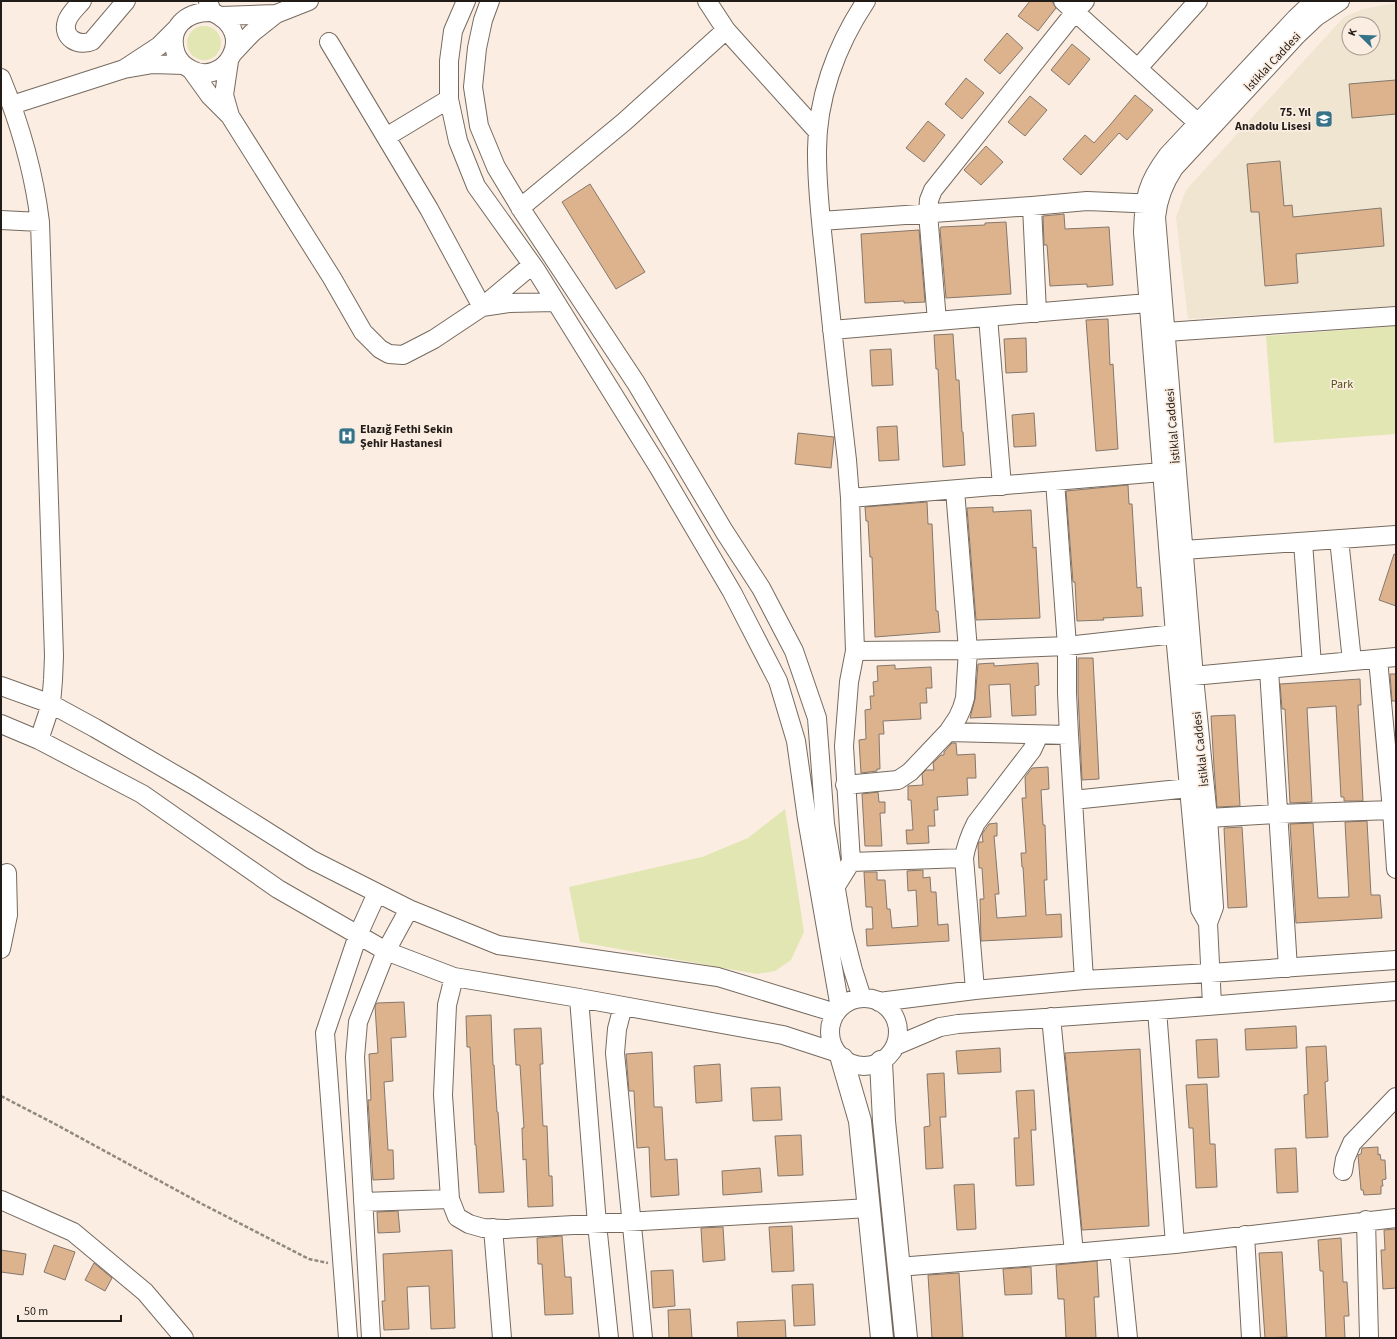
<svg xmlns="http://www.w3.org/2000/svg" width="1397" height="1339" font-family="'Source Sans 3',sans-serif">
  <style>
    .education { fill: #efe5d0; fill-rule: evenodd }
    .green { fill: #e2e6b3 }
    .building { fill: #ddb38e; stroke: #84776c }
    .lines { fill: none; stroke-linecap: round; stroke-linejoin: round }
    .minor-casing { stroke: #766a5f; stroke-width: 20 }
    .major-casing { stroke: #766a5f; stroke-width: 24 }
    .path { stroke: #91887f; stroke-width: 2.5; stroke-dasharray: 4 2; stroke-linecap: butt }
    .minor { stroke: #fff; stroke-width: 18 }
    .major { stroke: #fff; stroke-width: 22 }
    .labels { text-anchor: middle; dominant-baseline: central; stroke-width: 3.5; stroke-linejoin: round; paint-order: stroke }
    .street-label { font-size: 12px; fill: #211c17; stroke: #fbede1 }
    .poi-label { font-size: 12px; font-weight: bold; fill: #211c17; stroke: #fbede1; text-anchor: end }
    .park-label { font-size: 12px; fill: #525318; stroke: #fbede1 }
  </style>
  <rect width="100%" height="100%" fill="#fbede1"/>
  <path class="education" d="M1396 3V306L1188 319 1176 217 1186 190 1344 17 1363 9ZM1349 24H1373V48H1349Z"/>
  <path class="green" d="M187 43a17 17 0 1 1 34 0a17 17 0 1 1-34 0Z
    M1396 326V434L1274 443 1266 336Z
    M785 809 804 932 791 960 775 971 757 974 580 942 569 887 702 857 748 838Z"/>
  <path class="building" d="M1030 1H1052L1056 8 1038 31 1018 16Z
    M1007 33 1023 48 1000 74 984 60Z
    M1072 44 1090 59 1069 85 1051 70Z
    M966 78 984 93 962 119 945 104Z
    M1396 80V114L1352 118 1349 84Z
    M1135 95 1153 110 1127 140 1119 133 1081 175 1063 159 1085 135 1094 143 1110 125Z
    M1030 96 1047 110 1025 136 1008 122Z
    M928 121 945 135 924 162 906 148Z
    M986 146 1003 162 981 185 964 170Z
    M1280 161 1284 206 1292 205 1293 217 1381 208 1384 246 1296 254 1298 283 1265 286 1259 212H1251L1247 164Z
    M590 184 645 272 616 289 562 202Z
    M1064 214 1065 229 1109 227 1113 285 1087 287V284L1050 286 1047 245H1044L1043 216Z
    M1006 222 1011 294 946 298 940 229 941 227 985 225V223Z
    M919 230 925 302 904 303V301L865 303 861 234Z
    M1108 319 1110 365 1113 364 1118 449 1096 451 1086 320Z
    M953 334 956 380H959L962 432H963L965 465 943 467 938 369H936L934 335Z
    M1026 338 1027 372 1006 373 1004 339Z
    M891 349 893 385 872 386 870 350Z
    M1034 413 1036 446 1014 447 1012 415Z
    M897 426 899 460 879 461 877 427Z
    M798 433 834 437 831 468 795 464Z
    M1128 485 1129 504H1132L1137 588 1141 587 1143 616 1103 618 1104 620 1077 621 1075 582H1073L1066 491Z
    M927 502 928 524H932L936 611H938L940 632 875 637 872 557H870L868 521H866L865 507Z
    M993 507V512L1031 510 1033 548 1036 547 1040 618 976 620 967 508Z
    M1394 554 1396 555V606L1379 600Z
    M1078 658H1093L1099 779 1082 780 1078 693Z
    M994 663V666L1038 663 1039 685 1035 686 1036 715 1012 716 1010 684 989 685 991 717 970 718 975 699 978 664Z
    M895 665V669L931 667 932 688H926L927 703H920L921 719 883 721 884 734H879L880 769H877V771L861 773 859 740 866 739 865 710 871 709 870 696H874L873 682 878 681 877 666Z
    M1390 674H1396V701H1392Z
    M1360 679 1361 705H1358L1363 801H1344V797H1341L1336 706 1307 708 1312 802 1290 803 1285 709H1282L1280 684Z
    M1235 715 1240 806 1217 807 1214 767 1211 716Z
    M952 743H956L957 755 975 754 976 778H967L968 795 937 797 938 810H934L935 826H928L929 843 907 844 906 830H913L911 800H908V786L923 785 922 774 926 770H934L933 763 941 755H944V752Z
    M1048 767 1049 789 1041 790 1043 825H1045L1047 880H1044L1046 915 1061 914 1062 937 981 941 980 899H984L982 868H979L978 845 979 842H983L982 834 989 824 997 823V836H994L999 894H995L997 918 1026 916 1023 867H1022L1021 853H1026L1022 798H1026L1025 777 1032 768Z
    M878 792 879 802H885V813H880L882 846H865L862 794Z
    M1367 821 1371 895H1380L1382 918 1296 923 1290 824 1313 823 1318 898 1349 897 1345 822Z
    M1242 827 1247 907 1228 908 1224 828Z
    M923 870V878L930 877 931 892H936L938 925 948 924 949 941 867 946 866 929H873L872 907H866L864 872H877V880H885L887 909H890L892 928 918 926 916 890 908 891 907 871Z
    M404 1002 406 1037 391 1038 393 1081 384 1082 388 1150H393L394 1179 373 1180 368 1100H371L369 1054 378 1053 375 1006 377 1003Z
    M491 1015 493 1065H494L497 1112H498L504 1192 479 1193 476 1145H475L470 1047H467L466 1016Z
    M1296 1026 1297 1048 1246 1050 1245 1029Z
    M541 1028 543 1064H540L543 1126H547L549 1176H552L553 1206 528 1207 526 1159 523 1160 522 1128H524L520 1065H516L514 1029Z
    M1217 1039 1219 1077 1198 1078 1196 1040Z
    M1326 1046 1328 1081 1325 1082 1328 1137 1306 1138 1304 1095 1308 1094 1306 1047Z
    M1000 1048 1001 1072 958 1074 956 1051Z
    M1140 1049 1149 1226 1082 1230 1065 1053Z
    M652 1052 654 1107H662L665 1160 677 1159 679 1195 651 1197 649 1147 637 1148 634 1091H629L626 1054Z
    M720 1064 722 1101 696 1103 694 1066Z
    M944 1073 946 1117H940L943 1168 926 1169 924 1127 930 1126 927 1074Z
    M1207 1084 1210 1144H1215L1217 1187 1196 1188 1193 1128H1189L1186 1085Z
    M780 1087 782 1120 753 1121 751 1088Z
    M1034 1090 1036 1130H1031L1034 1185 1016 1186 1014 1138H1019L1016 1091Z
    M801 1135 803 1175 778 1176 775 1136Z
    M1378 1147V1155L1380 1154 1381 1160H1385L1386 1179 1382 1180 1383 1186H1381V1194L1364 1195 1363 1190H1361L1358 1155 1361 1154 1362 1148Z
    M1296 1148 1298 1192 1277 1193 1275 1149Z
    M760 1168 762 1192 723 1195 722 1171Z
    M974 1184 976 1229 957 1230 954 1185Z
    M398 1211 400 1232 378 1233 377 1212Z
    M792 1226 794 1271 772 1272 769 1227Z
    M723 1227 725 1260 703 1262 701 1228Z
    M1396 1229V1288L1383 1289 1381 1250H1385L1384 1230Z
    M562 1236 565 1277H571L573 1314 545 1315 542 1264H538L537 1238Z
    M1341 1238 1343 1282H1347L1349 1316H1344L1345 1338H1326L1323 1271H1320L1318 1240Z
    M54 1245 75 1252 65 1280 44 1272Z
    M1 1250 26 1254 23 1275 1 1272Z
    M452 1250 455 1328 431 1329 429 1286 407 1287 409 1329 384 1330 382 1301H385L383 1254Z
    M1282 1252 1287 1337 1265 1338 1259 1253Z
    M1097 1261 1099 1297H1094L1096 1338H1066L1064 1299H1058L1056 1265Z
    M94 1263 112 1278 105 1291 85 1280Z
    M1031 1267 1032 1294 1005 1295 1003 1269Z
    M673 1270 675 1306 653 1308 651 1271Z
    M959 1273 963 1338H932L928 1275Z
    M813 1284 815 1325 794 1326 792 1285Z
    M690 1309 692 1338H669L668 1310Z
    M785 1320 786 1338H738L737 1322Z"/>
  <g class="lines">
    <g class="minor-casing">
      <path id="minor" d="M82 1C77 7 69 14 67 21 61 38 79 47 92 41L126 1
        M208 1 212 12C260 33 223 89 190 69 184 66 179 61 176 54 167 28 186 11 212 12
        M466 1 453 31 449 61V99L458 141 476 186 536 270 659 468 732 592 778 681 796 741 807 819 840 1008
        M490 1 483 20 477 48 473 87 479 126 496 167 523 212 636 383 724 531 761 588 794 651 817 718 825 824 843 931 853 970 862 998
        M707 1 726 30 818 132
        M1063 1 1198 123
        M221 16 276 14
        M177 28 159 46 124 69 153 64 184 65
        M234 52 252 33 276 14 309 1
        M1138 68 1198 1
        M192 71 210 96 230 116 224 95 229 61
        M1 78C20 124 34 173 40 222L54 656 53 680 51 704 39 740
        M12 105 124 69
        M230 116 332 278 363 332 380 349 389 354 403 355 434 339 482 307 429 209 329 42
        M386 137 449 99
        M1032 206 1037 313
        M520 208 624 122 726 30
        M1 220 40 222
        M821 221 1032 206 1087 201 1157 204
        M532 265 482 307 509 303 555 302
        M988 317 1002 486
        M937 321 928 213 929 200 933 190 1075 12 1085 1
        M832 330 1148 303
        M1166 332 1396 316
        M1055 481 1067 646V693L1069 735 1084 980
        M850 498 1162 472
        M1339 539 1352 661
        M1303 542 1312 665
        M1184 550 1396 535
        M855 651 968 650 1067 646 1175 634
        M1378 659 1392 810 1396 869
        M1269 670 1288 968
        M1182 677 1396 657
        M1 686 51 704 95 728 193 785 312 860 409 909 498 945 718 977 836 1013
        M1 724 39 740 142 794 278 889 386 951 454 977 579 998 783 1035 835 1052
        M948 732 958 717 962 708 965 698 968 650 955 490
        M845 785 898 780 910 772 948 732 1069 735
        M1073 800 1189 788
        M1208 818 1277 814 1392 810
        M851 862 964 858
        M836 886 851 862 844 746 849 682 855 651 850 498 847 460C840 400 833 339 827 279 823 238 817 196 817 155 816 100 836 46 866 1
        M1208 923 1200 909 1175 634 1143 232C1144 197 1147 183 1168 155L1296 18 1314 1
        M1 949 8 915 7 873
        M454 977 447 1005 443 1095 450 1199 457 1217 469 1224 483 1228 505 1229 869 1208
        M975 990 964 858C966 845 970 835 976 823L1032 750 1039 735
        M830 1032a34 34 0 1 1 68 0a34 34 0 1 1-68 0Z
        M579 998 597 1224 609 1338
        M879 1002 975 990 1084 980 1210 973 1396 960
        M1212 1005 1208 923 1214 907 1208 818 1194 677 1156 217C1158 198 1164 183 1174 168L1297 35 1316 17 1340 1
        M623 1006 617 1029 615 1053 643 1338
        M1157 1010 1175 1244
        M1051 1017 1074 1253
        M895 1046 940 1027 958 1024 1157 1010 1396 991
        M1343 1171 1345 1159 1352 1143 1396 1097
        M1 1200 73 1232 145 1292 184 1338
        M363 1202 450 1199
        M1366 1220 1369 1338
        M493 1228 502 1338
        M1245 1235 1251 1338
        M1119 1249 1128 1338
        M898 1267 1074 1253 1175 1244 1396 1218
        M348 1338 325 1033 358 935 377 893
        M371 1338 355 1057 358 1022 386 951 409 909"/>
    </g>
    <g class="major-casing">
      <path id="major" d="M842 1059 860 1121 882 1338
        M881 1062 884 1121 906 1338"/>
    </g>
    <path class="path" d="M1 1096 55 1124 202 1204 309 1259 328 1263"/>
    <use href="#minor" class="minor"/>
    <use href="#major" class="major"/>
  </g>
  <defs>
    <g id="school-square" transform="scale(0.9)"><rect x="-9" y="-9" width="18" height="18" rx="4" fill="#357388" stroke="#fbede1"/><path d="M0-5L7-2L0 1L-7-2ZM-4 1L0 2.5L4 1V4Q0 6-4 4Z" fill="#fff"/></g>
    <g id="hospital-square" transform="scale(0.9)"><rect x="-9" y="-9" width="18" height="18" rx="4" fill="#357388" stroke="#fbede1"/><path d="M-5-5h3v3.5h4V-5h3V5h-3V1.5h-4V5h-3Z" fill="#fff"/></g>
  </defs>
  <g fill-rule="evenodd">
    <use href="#school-square" x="1324" y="119"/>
    <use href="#hospital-square" x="347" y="436"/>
  </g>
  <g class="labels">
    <g class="street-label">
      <text transform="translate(1273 62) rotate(-47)">İstiklal Caddesi</text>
      <text transform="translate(1173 426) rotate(-95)">İstiklal Caddesi</text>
      <text transform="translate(1201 749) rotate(-96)">İstiklal Caddesi</text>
    </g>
    <g class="poi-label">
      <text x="1311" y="112">75. Yıl<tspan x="1311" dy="14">Anadolu Lisesi</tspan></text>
      <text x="360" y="429" text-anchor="start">Elazığ Fethi Sekin<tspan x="360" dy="14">Şehir Hastanesi</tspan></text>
    </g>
    <g class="park-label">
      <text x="1342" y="384">Park</text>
    </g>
  </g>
  <rect width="1397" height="1339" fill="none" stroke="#211c17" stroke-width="4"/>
  <g transform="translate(1361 36) rotate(293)"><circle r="19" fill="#fbede1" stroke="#a49990"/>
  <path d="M0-3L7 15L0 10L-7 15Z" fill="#357388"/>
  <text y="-6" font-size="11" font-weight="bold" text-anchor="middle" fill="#211c17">K</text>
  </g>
  <path d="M18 1315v6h103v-6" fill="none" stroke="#211c17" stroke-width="2"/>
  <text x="24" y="1315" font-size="12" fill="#211c17" stroke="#fbede1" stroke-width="3" paint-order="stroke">50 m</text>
</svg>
